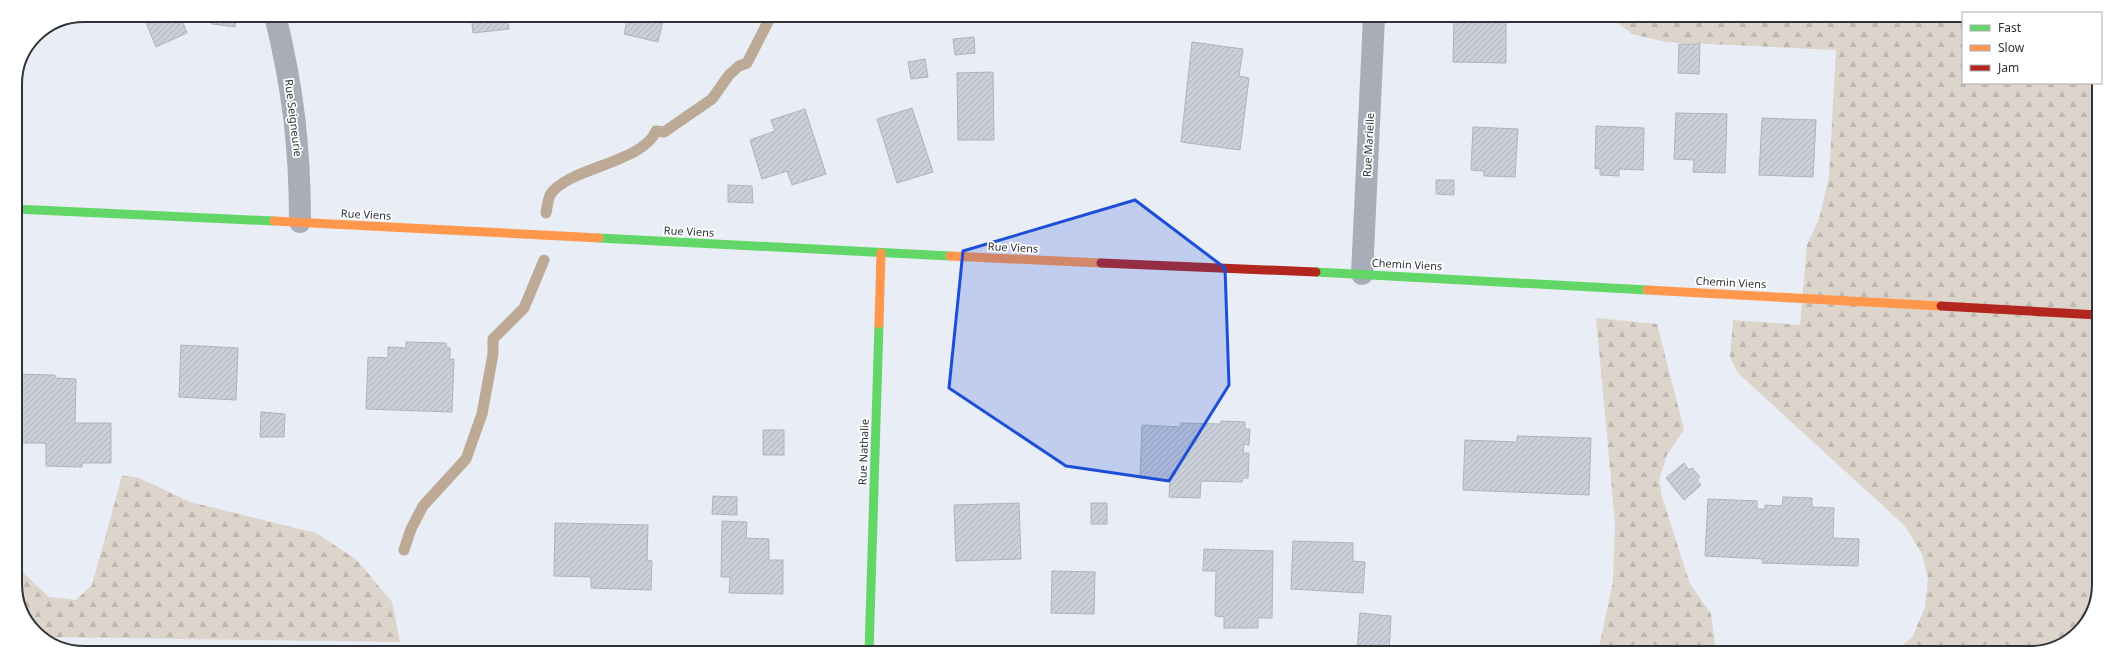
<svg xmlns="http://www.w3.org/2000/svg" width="2114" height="668" font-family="'Noto Sans',sans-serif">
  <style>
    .forest { fill: url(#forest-firs) }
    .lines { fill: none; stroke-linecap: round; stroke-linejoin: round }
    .stream { stroke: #bcaa97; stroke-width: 11 }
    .building { fill: url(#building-hatch); stroke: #b0b3b9 }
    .street { stroke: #a8adb8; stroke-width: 22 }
    .fast { stroke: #63d668; stroke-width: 9 }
    .slow { stroke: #ff974d; stroke-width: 9 }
    .jam { stroke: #b3261e; stroke-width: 9 }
    .marked { fill: #1d4ed8; fill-opacity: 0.2; stroke: #1d4ed8; stroke-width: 3; stroke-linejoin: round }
    .labels { text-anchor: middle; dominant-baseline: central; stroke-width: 3.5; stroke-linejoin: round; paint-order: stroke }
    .street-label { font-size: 11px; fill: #2f3237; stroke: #fff }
    .rim { fill: none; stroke: #2f3237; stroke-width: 2 }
  </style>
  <defs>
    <pattern id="forest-firs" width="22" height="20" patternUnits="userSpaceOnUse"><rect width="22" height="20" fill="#ddd4cb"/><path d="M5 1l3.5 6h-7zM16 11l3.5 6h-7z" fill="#beb6af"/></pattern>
    <pattern id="building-hatch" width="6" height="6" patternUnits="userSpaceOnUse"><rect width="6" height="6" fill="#cacfd9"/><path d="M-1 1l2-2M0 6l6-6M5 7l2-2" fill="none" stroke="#aeb2bb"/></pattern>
  </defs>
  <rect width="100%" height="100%" fill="#e9edf5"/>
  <path class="forest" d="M1609 17H1963V83H2099L2097 602 2072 639 2030 653H1895L1913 636 1925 607 1928 579 1922 554 1905 526 1738 373 1730 357 1733 320 1800 325 1807 245 1819 219 1829 177 1836 50 1666 42 1632 34Z
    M1596 318 1657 324 1684 430 1667 455 1659 480 1662 497 1690 584 1711 614 1716 653 1598 652 1613 582 1615 522Z
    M122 476 137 477 190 502 316 533 357 560 392 602 400 642 44 637 32 629 15 588V556L22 572 49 597 76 600 92 585Z
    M897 647 980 652H897Z"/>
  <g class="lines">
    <path class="stream" d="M546 213C547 208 548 200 550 195 566 168 643 163 656 131L664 132 712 99 729 75 739 66 747 63 771 16
      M404 550 411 529 423 506 466 459 482 414 493 354V339L524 308 544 260"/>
  </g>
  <path class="building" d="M143 15H180L187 33 156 47Z
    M214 15H237L235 27 212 24Z
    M471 15 508 16 509 29 473 33Z
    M628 16H664L658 42 624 34Z
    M1454 17H1506V63L1453 62Z
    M974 37 975 53 955 55 953 39Z
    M1192 42 1243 49 1239 76 1249 78 1240 150 1181 142Z
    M1679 44H1700L1699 74 1678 73Z
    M925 59 928 77 911 79 908 62Z
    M993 72 994 140H958L957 73Z
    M912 108 933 172 897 183 877 119Z
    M805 109 826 174 792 185 787 171 762 179 750 140 775 131 771 120Z
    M1676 113 1727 114 1725 173 1693 172 1694 160 1674 159Z
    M1762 118 1816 120 1813 177 1759 175Z
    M1596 126 1644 128 1643 170 1619 169V176L1600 175V168L1595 169Z
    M1473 127 1518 129 1515 177 1484 176V171L1471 170Z
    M1436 180H1454V195L1436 194Z
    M728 185 752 186 753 203 728 202Z
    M406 342 446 343V347L450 348V360L454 359 452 412 366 409 368 357 388 358V347L406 348Z
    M181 345 238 348 236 400 179 397Z
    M15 374 55 375V378L76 379 75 423H111V463H82V467L46 466V443H15Z
    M261 412 285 414 284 437H260Z
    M1221 421 1245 422V429H1250L1249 445 1244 444 1243 453H1249L1248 478H1243L1242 482 1201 481 1200 498 1169 497 1170 480 1140 478 1142 425 1181 427 1180 423 1221 424Z
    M763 430H784V455H763Z
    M1517 436 1591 438 1589 495 1463 490 1465 440 1517 442Z
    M1684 463 1689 470 1692 468 1700 477 1697 480 1701 485 1684 500 1666 478Z
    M713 496 737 497V515L712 514Z
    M1783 497 1812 498V507L1834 508 1833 538 1859 539 1858 566 1762 563 1763 559 1705 556 1708 499 1757 501V509H1765V505L1782 506Z
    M1019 503 1021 559 956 561 954 505Z
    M1091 503H1107V524H1091Z
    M722 521 747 522 746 538 769 539V560H783V594L729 593 730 577H721Z
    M555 523 648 525 647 560 652 561 651 590 591 588V577L554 576Z
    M1293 541 1353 543V561L1365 562 1363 593 1291 589Z
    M1204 549 1273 551 1272 618H1258V628H1224V617L1215 616 1216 571H1203Z
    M1052 571 1095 572 1094 614 1051 613Z
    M1360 613 1391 616 1389 652H1357Z"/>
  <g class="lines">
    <path class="street" d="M275 15C293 88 300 148 300 222
      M1362 274 1374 17"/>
    <path class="fast" d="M15 209 274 221
      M599 238 950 256
      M1316 272 1647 290
      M869 652 879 324"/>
    <path class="slow" d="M274 221 599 238
      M950 256 1101 263
      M1647 290 1941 306
      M879 324 881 253"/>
    <path class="jam" d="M1101 263 1316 272
      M1941 306 2098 315"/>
  </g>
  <path class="marked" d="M1135 200 1225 268 1229 385 1169 481 1066 466 949 388 963 251Z"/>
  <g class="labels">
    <g class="street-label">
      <text transform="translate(294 118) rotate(83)">Rue Seigneurie</text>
      <text transform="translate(1368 145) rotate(-87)">Rue Marielle</text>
      <text transform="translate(366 214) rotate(3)">Rue Viens</text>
      <text transform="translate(689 231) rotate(3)">Rue Viens</text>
      <text transform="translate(1013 247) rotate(3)">Rue Viens</text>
      <text transform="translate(1407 264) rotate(3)">Chemin Viens</text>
      <text transform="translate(1731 282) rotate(3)">Chemin Viens</text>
      <text transform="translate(863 452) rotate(-88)">Rue Nathalie</text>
    </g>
  </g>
  <path d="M0 0H2114V668H0ZM84 22H2030A62 62 0 0 1 2092 84V584A62 62 0 0 1 2030 646H84A62 62 0 0 1 22 584V84A62 62 0 0 1 84 22Z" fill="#fff" fill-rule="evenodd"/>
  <path class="rim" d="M84 22H2030A62 62 0 0 1 2092 84V584A62 62 0 0 1 2030 646H84A62 62 0 0 1 22 584V84A62 62 0 0 1 84 22Z"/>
  <rect x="1962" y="12" width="140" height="72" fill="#ffffff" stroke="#acadaf"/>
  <rect x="1970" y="25" width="20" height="6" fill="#63d668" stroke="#acadaf"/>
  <text x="1998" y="32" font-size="12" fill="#2f3237">Fast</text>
  <rect x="1970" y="45" width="20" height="6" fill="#ff974d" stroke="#acadaf"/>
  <text x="1998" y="52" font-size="12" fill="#2f3237">Slow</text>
  <rect x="1970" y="65" width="20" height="6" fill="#b3261e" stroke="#acadaf"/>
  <text x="1998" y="72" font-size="12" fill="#2f3237">Jam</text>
</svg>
